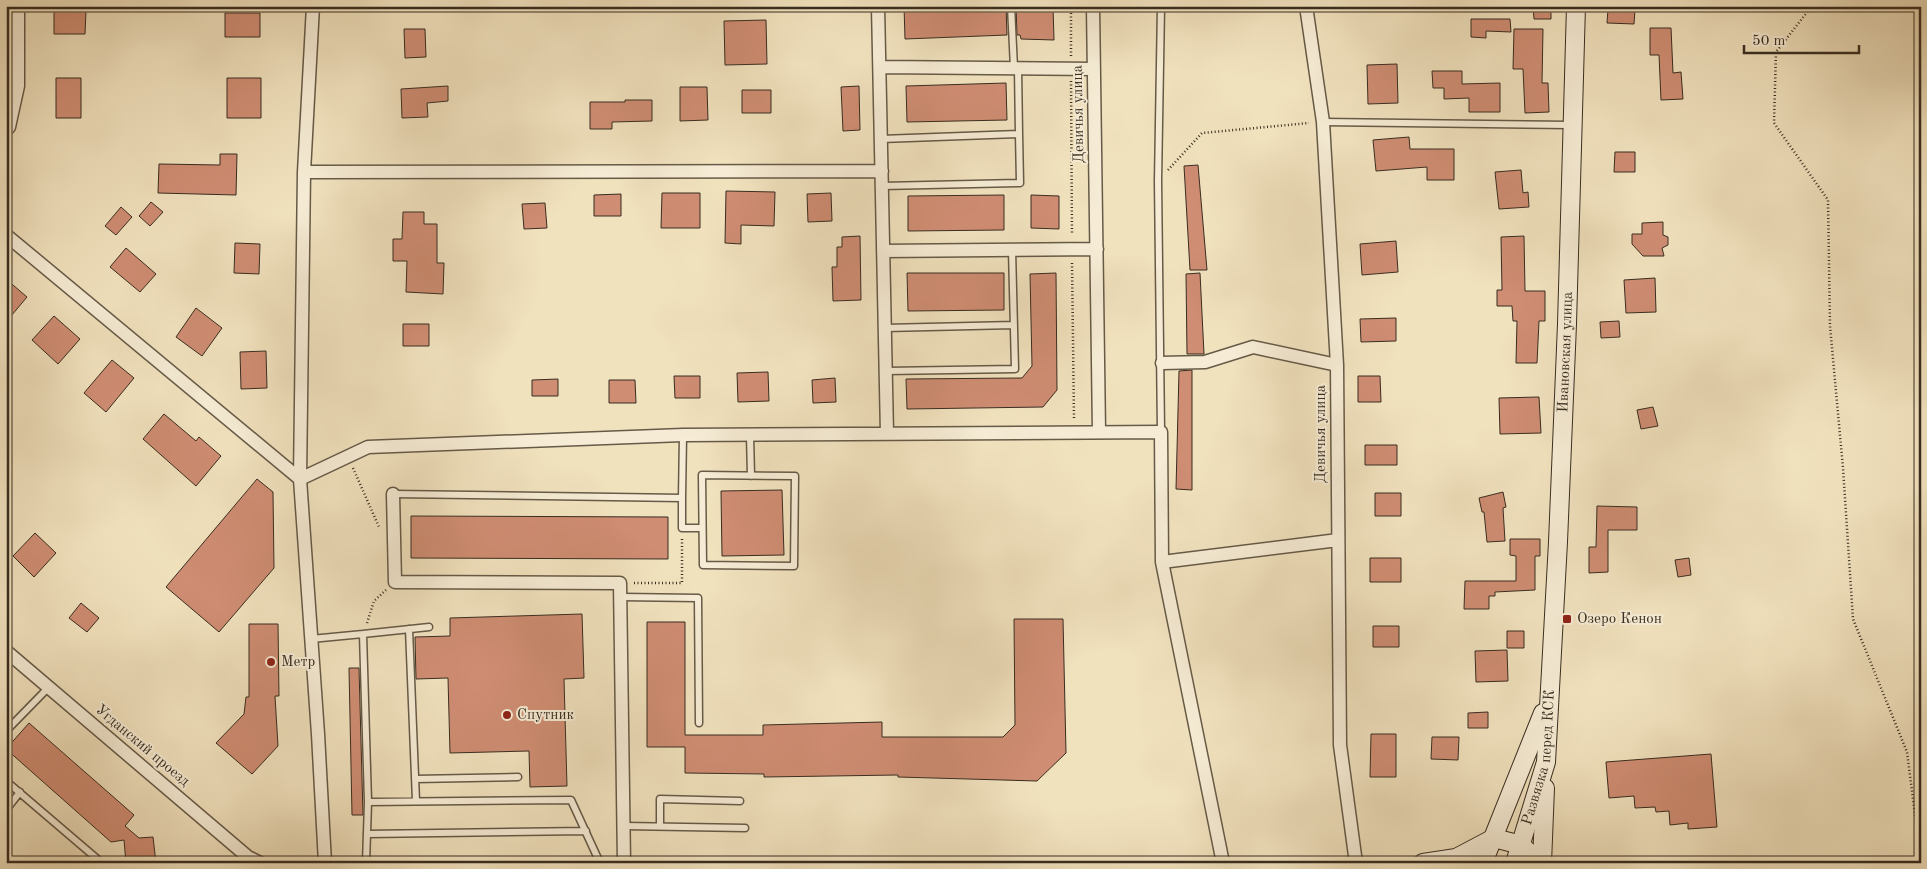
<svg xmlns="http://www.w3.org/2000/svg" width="1927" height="869" font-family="'Old Standard TT',serif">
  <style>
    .building { fill: #cf8d73; stroke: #382d20 }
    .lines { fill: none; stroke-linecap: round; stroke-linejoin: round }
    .lane-casing { stroke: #665a48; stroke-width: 9 }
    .street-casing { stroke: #665a48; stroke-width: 15 }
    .secondary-casing { stroke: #382d20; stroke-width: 20 }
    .path { stroke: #382d20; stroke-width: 2.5; stroke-dasharray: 1 2.5; stroke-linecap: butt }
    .lane { stroke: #f6ecd5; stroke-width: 6 }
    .street { stroke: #f6ecd5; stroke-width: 12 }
    .secondary { stroke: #f6ecd5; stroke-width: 18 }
    .poi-dot { fill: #8f2418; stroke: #f6ecd5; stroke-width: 2 }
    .labels { text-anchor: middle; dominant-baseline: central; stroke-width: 4; stroke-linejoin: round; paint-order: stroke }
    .street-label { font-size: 15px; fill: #382d20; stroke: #f6ecd5 }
    .poi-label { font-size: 15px; fill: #382d20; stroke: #f6ecd5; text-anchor: start }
  </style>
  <rect width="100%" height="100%" fill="#f1e2be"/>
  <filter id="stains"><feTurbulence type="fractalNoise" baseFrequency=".004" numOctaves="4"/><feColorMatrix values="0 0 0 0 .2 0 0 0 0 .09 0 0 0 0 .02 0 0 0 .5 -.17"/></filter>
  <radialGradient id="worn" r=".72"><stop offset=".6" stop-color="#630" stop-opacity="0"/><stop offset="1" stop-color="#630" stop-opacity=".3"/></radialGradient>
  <path class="building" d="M904 6H1006L1007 35 905 39Z
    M1016 6H1053L1054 40 1021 39 1020 35H1017Z
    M1533 6H1551V19H1534Z
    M1608 9 1635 10 1634 24 1607 23Z
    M54 10 86 11 85 34H54Z
    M225 13H260V37H225Z
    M1471 19H1510L1511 32 1486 31V38L1471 37Z
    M766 20 767 64 725 65 724 21Z
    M1650 28H1671L1673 73 1681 72 1683 99 1661 100 1659 55H1650Z
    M404 29H425L426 57 405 58Z
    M1514 29H1543L1542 83H1548L1549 112 1525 113 1523 69H1513Z
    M1397 64 1398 103 1368 104 1367 65Z
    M1432 71H1462V84L1500 83V112H1469V98L1444 99V88H1433Z
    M56 78H81V118H56Z
    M227 78H261V118H227Z
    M1006 83 1007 120 907 122 906 86Z
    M448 86V101L427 103 428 117 402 118 401 89Z
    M859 86 860 130 843 131 841 87Z
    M680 87H707L708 120 680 121Z
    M742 90H771V113H742Z
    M625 100H652V121L612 122V129H590V102H625Z
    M1409 137 1410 149H1454V180H1427V167L1376 171 1373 140Z
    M1615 152H1635V172H1614Z
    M220 154H237L236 195 158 193 159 164 220 165Z
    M1198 165 1207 270H1190L1184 166Z
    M1521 170 1523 193 1528 192 1529 207 1499 209 1495 172Z
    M726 191 775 192 774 226 741 225V244L725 243Z
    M662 193H700V228H661Z
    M831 193 832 221 808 222 807 194Z
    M621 194V216H594V195Z
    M1004 195V230L908 231V196Z
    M1031 195 1059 196V229L1031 228Z
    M151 202 163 212 150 226 139 216Z
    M545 203 547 228 524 229 522 204Z
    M121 207 132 217 116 235 105 226Z
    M403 212H424V224H437V263H444L443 294 406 292 407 261H393V239H402Z
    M1663 222V235L1668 237V245L1662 248 1664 256H1643L1632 244V234H1642V223Z
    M860 236 861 300 833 301 832 267H837V247H842V237Z
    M1524 236 1525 291H1545V321H1539L1537 363H1516L1517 321H1513L1512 306H1497V290H1502L1501 237Z
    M1396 241 1398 272 1362 275 1360 244Z
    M235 243 260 244 259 274 234 273Z
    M126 248 156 274 140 292 110 267Z
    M907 273H1004V310L908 311Z
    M1056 273 1057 390 1043 407 907 409 906 379 1022 378 1032 366 1030 274Z
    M1200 273 1204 354H1187L1186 274Z
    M1655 278 1656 312 1626 313 1624 280Z
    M6 279 27 297 6 322Z
    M196 308 222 328 202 356 176 337Z
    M54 316 80 339 58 364 32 340Z
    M1396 318V341L1361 342 1360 319Z
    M1619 321 1620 337 1601 338 1600 322Z
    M403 324H429V346H403Z
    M266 351 267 388 241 389 240 352Z
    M112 360 134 378 106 412 84 393Z
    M1192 370V490L1176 489 1179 371Z
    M768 372 769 401 738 402 737 373Z
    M674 376H700V398H675Z
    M1358 376H1380L1381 402H1358Z
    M835 378 836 402 813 403 812 380Z
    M558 379V396H532V380Z
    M609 380H635L636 403H609Z
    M1539 397 1541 433 1500 434 1499 398Z
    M1653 407 1658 426 1641 429 1637 410Z
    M164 414 196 441 199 437 221 456 196 486 143 439Z
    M1365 445H1397V465H1365Z
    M257 479 273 492 274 568 219 632 166 587Z
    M782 490 784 555 722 556 721 491Z
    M1503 492 1506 507 1503 508 1505 541 1487 542 1484 512H1482L1479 498Z
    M1375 493H1401V516H1375Z
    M1597 506 1637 507V530H1608V572L1589 573V547H1596Z
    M411 516 668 517V559L411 558Z
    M35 533 56 553 34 577 13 556Z
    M1510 539H1540V556H1535V590L1495 592V596H1489V609H1464L1465 581H1516V556L1510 555Z
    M1370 558H1401V582H1370Z
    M1689 558 1691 575 1678 577 1675 560Z
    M81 603 99 618 87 632 69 618Z
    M582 614 584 678 564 679 567 786 530 787 529 751 450 753 448 678 416 679 415 637 450 636V618Z
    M1014 619H1063L1066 753 1037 781 898 777V775L764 777V774L685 773V747H647V622H685V735H763V725L882 722V737H1003L1015 725Z
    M249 624H278L279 696H275L278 746 252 774 216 743 244 714 246 697H249Z
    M1373 626H1399V647H1373Z
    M1507 631H1524V648H1507Z
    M1507 650 1508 681 1476 682 1475 651Z
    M349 668H359L363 815H352Z
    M1488 712V728H1468V713Z
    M29 723 134 815 125 826 139 838 153 837 156 863H126L124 840 111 842 6 749Z
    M1371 734H1396V777H1370Z
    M1432 737H1459L1458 760 1431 759Z
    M1711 754 1717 827 1688 829V823L1670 825 1669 811 1656 812 1655 807 1635 808 1634 796 1609 798 1606 762Z"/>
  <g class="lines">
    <g class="lane-casing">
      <path id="lane" d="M1011 6 1014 68
        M1161 6 1158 181 1161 432
        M1323 122 1571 125
        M881 139 1019 134 1018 68
        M882 186 1020 183 1019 134
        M885 328 1014 325
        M886 371 1015 369 1012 250
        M750 435 751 476
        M702 475 795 476 794 566 703 565Z
        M393 494 682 498 683 435
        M682 498V528H702
        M621 597 698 598 699 723
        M409 629 416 801
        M311 639 363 634
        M6 731 48 688
        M415 779 518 777
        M6 781 102 863
        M368 802 571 800 600 863
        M6 810 20 792
        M624 826 745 828
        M660 826V799L740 801
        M367 834 586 831
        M366 863 368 802 363 634 429 627"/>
    </g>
    <g class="street-casing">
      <path id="street" d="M313 6 304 172 300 479 318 734 325 863
        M878 6 887 434
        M1093 6 1099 432
        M1306 6 1323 122 1337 365 1340 745 1356 863
        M880 67 1094 69
        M6 130 9 127 18 86V6
        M304 172 882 171
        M6 235 300 479 368 447 683 435 1161 432 1162 562 1223 863
        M883 251 1097 249
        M1162 363 1205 362 1253 347 1337 365
        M393 494 395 582 620 583 624 863
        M1162 562 1338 540
        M6 651 248 857 260 863"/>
    </g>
    <g class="secondary-casing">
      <g id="secondary">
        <path d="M1423 863 1456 858 1494 838 1521 845 1540 863"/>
        <path d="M1483 863 1543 713"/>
        <path id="s1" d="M1515 863 1546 762 1558 542 1567 324 1576 6"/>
        <path d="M1542 863 1545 788"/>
      </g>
    </g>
    <path class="path" d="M1071 6V56
      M1812 6 1776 52 1774 123 1828 200 1830 326 1843 468 1853 619 1907 752 1921 862
      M1071 81 1072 235
      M1168 170 1202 133 1309 123
      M1072 263 1074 420
      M353 468 379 527
      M634 583H682V539
      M367 623 374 601 386 590"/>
    <use href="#lane" class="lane"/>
    <use href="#street" class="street"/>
    <use href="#secondary" class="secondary"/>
  </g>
  <g class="poi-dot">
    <rect x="1562" y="614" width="10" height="10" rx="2.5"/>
    <circle cx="271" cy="662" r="5"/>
    <circle cx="507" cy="715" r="5"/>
  </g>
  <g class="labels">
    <g class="street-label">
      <text transform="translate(1079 114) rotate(-91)">Девичья улица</text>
      <text stroke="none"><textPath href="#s1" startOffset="516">Ивановская улица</textPath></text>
      <text transform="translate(1321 434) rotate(-90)">Девичья улица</text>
      <text transform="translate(142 746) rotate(40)">Угданский проезд</text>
      <text stroke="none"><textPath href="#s1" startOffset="109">Развязка перед КСК</textPath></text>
    </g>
    <g class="poi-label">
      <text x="1577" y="619">Озеро Кенон</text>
      <text x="281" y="662">Метр</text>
      <text x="517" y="715">Спутник</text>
    </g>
  </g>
  <rect width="1927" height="869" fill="none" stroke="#f1e2be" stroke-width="25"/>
  <rect x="8" y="8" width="1912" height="854" fill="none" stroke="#382d20" stroke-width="2.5"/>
  <rect x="12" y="12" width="1902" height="844" fill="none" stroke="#382d20"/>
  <path d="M1744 45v8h115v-8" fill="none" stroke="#382d20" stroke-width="2.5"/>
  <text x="1752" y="45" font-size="15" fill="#382d20" stroke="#f6ecd5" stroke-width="4" paint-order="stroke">50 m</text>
  <rect width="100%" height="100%" filter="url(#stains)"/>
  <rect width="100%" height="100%" fill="url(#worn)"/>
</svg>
